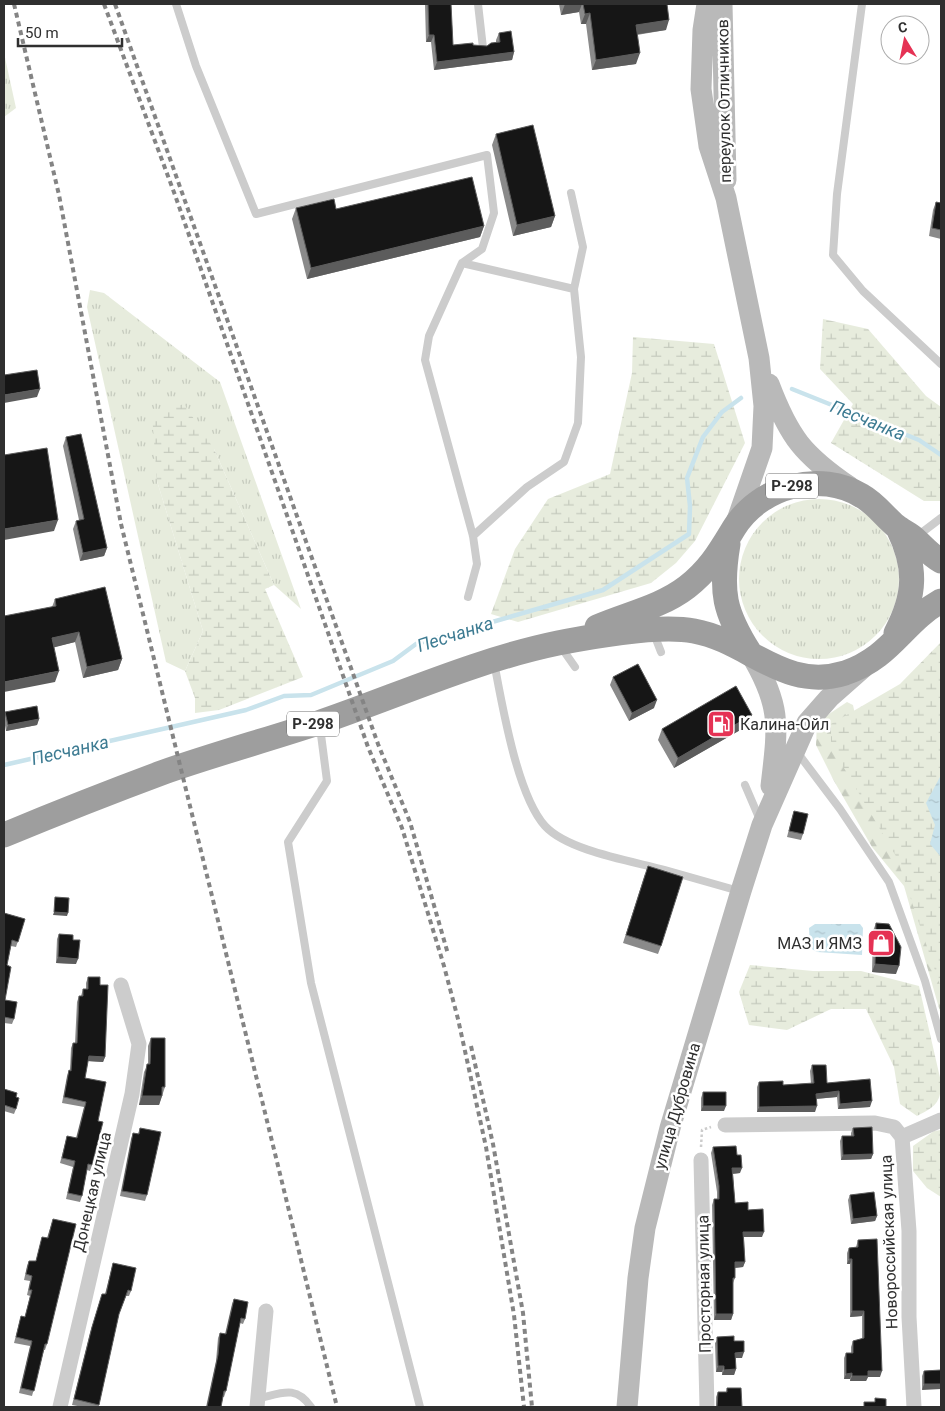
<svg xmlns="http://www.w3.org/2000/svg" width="945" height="1411" font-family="Roboto,sans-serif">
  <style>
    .grass { fill: url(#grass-tufts) }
    .forest { fill: url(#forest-firs) }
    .wetland { fill: url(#wetland-marsh) }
    .water { fill: url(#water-ripples) }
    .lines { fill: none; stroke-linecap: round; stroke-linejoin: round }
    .stream { stroke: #c9e3ec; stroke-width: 4.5 }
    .path { stroke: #ccc; stroke-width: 2.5; stroke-dasharray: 2.5 2.5; stroke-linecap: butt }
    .service { stroke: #ccc; stroke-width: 8 }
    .minor { stroke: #ccc; stroke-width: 15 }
    .secondary { stroke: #b9b9b9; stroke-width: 21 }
    .trunk { stroke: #9e9e9e; stroke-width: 25 }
    .rail { stroke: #848484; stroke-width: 4; stroke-dasharray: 5 4; stroke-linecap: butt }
    .wall { fill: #8a8a8a }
    .shaded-wall { fill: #5c5c5c }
    .building { fill: #161616; stroke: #5c5c5c }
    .labels { text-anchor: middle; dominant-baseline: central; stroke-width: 5; stroke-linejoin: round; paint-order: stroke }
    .shield { fill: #fff; stroke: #6d6d6d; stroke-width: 1 }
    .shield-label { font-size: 15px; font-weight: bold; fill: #2f2f2f }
    .street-label { font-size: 16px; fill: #2f2f2f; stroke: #fff }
    .poi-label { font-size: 16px; fill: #2f2f2f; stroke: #fff; text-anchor: start }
    .water-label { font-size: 18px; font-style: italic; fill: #3d7b92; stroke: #fff }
  </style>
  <defs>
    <pattern id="grass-tufts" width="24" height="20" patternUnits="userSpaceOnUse" patternTransform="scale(1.25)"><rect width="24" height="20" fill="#e7ecdd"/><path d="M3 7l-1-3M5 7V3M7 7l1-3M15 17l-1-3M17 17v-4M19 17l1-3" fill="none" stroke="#c6cbbe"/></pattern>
    <pattern id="forest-firs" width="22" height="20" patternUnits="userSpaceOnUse" patternTransform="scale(1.25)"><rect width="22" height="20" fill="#e7ecdd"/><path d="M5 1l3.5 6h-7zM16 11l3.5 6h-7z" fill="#c6cbbe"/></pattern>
    <pattern id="wetland-marsh" width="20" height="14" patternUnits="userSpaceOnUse" patternTransform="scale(1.25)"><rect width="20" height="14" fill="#e7ecdd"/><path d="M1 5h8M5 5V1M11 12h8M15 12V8" fill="none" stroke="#c6cbbe"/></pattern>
    <pattern id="water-ripples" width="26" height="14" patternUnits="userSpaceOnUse" patternTransform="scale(1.25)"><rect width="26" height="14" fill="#c9e3ec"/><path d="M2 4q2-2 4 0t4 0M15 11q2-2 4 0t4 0" fill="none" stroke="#adc3cb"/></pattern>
  </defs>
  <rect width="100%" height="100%" fill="#fff"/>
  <path class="grass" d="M4 53 16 108 4 117Z
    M90 290 104 293 220 382 301 609 274 585 214 449 157 481 203 631 185 671 166 662 87 307Z
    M739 579a80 80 0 1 1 160 0a80 80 0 1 1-160 0Z"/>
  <path class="forest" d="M847 702 853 705 858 729 941 931V1015L904 886 872 847 834 781 816 745 817 722Z"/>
  <path class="wetland" d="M823 319 868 329 926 396 941 407V501H924L831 443 853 404 820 369Z
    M633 337 714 344 745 443 695 541 676 563 651 583 518 622 491 614 515 549 548 499 610 474 632 373Z
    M184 404 214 449 274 585 265 589 303 677 219 710 195 713V698L185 671 203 631 157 481 152 414Z
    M941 642V988L897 858 831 746V724L900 684Z
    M750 965 813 971H861L919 986 941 1082C941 1103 935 1107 917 1116L900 1104 894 1067 866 1009H831L787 1030 749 1025 739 992Z
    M941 1130V1197L927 1188 913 1171V1146L934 1131Z"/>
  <path class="water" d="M941 775V857L930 844 935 825 926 803Z
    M815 924H860L863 928 862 955 817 952 810 948 809 928Z"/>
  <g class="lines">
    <path class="stream" d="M792 389 919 440 941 455
      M4 765 246 710 284 696 311 695 393 661 416 644 603 590 689 534 690 506 687 478 703 437 722 412 741 398"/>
    <path class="path" d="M701 1147 702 1130 711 1127"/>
    <path class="service" d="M176 4 196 66 256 214 487 155 494 213 482 249 462 263 429 336 425 360 473 536 477 564 468 597
      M478 4 483 48
      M862 4 837 194 833 255 863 291 941 364
      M462 263 574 289
      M473 536 527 487 564 462 578 423 581 357 574 289 583 247 571 193
      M916 537 941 518
      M654 634 661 652
      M561 647 575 667
      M494 662C502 704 517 795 545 826 568 851 632 861 665 870 690 877 714 884 739 891
      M320 727 327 781 288 842 311 983 420 1407
      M797 752 840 809 889 882 925 981 941 1039
      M745 785 760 820
      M260 1398C282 1393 296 1385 311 1407"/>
    <path class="minor" d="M725 1125 875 1123 894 1127 902 1137 909 1231V1317L914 1407
      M902 1137 941 1120
      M701 1160 707 1407
      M60 1407 132 1094 139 1044 121 985
      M257 1407 266 1311"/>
    <path class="secondary" d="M707 4 703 30 701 89 709 146 726 198 759 358 764 406 762 448 736 523
      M722 4 726 180
      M769 384C789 437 803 455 850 487
      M750 653C782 706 778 726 771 786
      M627 1407 638 1278 645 1228 670 1128 741 891 762 825 807 723 829 698 863 668"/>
    <path class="trunk" d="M728 544C720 592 724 612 750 653
      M597 627C627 614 661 607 687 587 710 569 720 551 734 528 760 486 820 470 862 496 875 503 885 517 896 526 902 531 910 534 915 539 924 547 930 555 941 561
      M896 633C916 595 917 567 898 528
      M4 835C57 813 110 792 164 772 215 754 267 740 318 723 397 696 476 660 558 643 594 636 659 624 694 631 749 641 784 692 845 673 892 657 903 622 941 601"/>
    <path class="rail" d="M14 4 59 195 121 524 337 1407
      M104 4 175 195 368 747 402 828 444 966 458 1019 486 1147 514 1315 524 1407
      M115 4 378 744 410 822 448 954
      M471 1046 493 1144 523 1313 532 1407"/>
  </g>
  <path class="wall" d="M425 4H451L453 45 487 46 496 42V40L499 33 514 52 512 60 434 70 431 42H426Z
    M559 4H667L666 30 637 35 636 64 592 70 586 24H581L579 12 561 15Z
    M496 134 555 216 551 227 513 236 492 145Z
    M936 202 941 203V239L929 236 933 210Z
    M296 208 336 209 484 226 480 237 307 279 292 219Z
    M66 437 107 548 104 556 80 561 73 529 76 521 79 520 63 446Z
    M55 599 122 659 118 670 83 678 75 642 54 647 55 682 52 607Z
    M613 677 654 708 629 721 610 685Z
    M5 712 39 719 37 725 6 731 4 720V716Z
    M749 725 674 768 658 740 662 729Z
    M794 811 803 834 801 840 787 837 792 817Z
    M645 874 661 946 658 954 623 943Z
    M4 913 25 919 16 947 11 946 7 965 5 1000 14 1019 12 1024 4 1023Z
    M876 923 896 974 872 972 873 931Z
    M59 934 73 940 76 964 56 963 57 939Z
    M88 977 100 985 105 1057 103 1062 88 1061 85 1078 98 1121 92 1165 90 1171 87 1170 82 1196 80 1202 66 1199 73 1167 60 1163 67 1136 76 1138 84 1107 62 1103 67 1076 69 1070H70L71 1048 73 1043H75L77 1002 79 996H81L83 989H86V983Z
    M151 1038 165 1087 159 1105H139L144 1072 148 1064V1046Z
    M812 1065 827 1083 870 1107 838 1109 837 1097 816 1099 815 1112H757V1087L759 1082 783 1085 811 1084 810 1071Z
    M4 1089 16 1097V1109L14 1114 4 1111Z
    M703 1092 724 1111H701V1098Z
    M140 1128 147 1195 145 1201 120 1196 131 1139 133 1133 138 1134Z
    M853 1128 873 1154 871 1159 841 1160 840 1141 842 1136H851V1133Z
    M713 1147 737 1155 740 1173 733 1174 735 1203 748 1210 762 1237H744L745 1262 743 1267 735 1268V1278L733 1283V1314L731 1320H714L712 1205 714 1199H717V1192L711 1153Z
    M850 1195 877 1216 875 1221 851 1224 848 1200Z
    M53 1219 47 1344 45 1350H44L32 1396 19 1393 30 1346 14 1343 21 1316 25 1317 30 1296 27 1295 30 1281 24 1280 27 1266 29 1261H36L42 1237 47 1238Z
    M858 1240 880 1377H868L866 1381H850V1379H844V1358L846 1353H851V1347L853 1341 862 1339V1316L850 1317V1264H847V1253L849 1248 856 1247Z
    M113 1263 131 1291 129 1296H126L119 1314 99 1405 98 1407H83L72 1405 90 1333 102 1294H105Z
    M234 1299 245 1319 243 1324 240 1323 226 1391 224 1397H223L221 1407H206L216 1361 218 1338 220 1333 225 1334 232 1304Z
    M717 1337 734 1341 742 1358H736V1369L734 1375H722V1372H716L715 1343Z
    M941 1370 922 1390V1376L924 1371Z
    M727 1388 742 1407H716V1397L718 1392H726Z"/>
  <path class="shaded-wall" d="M565 4H582L579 12 561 15Z
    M590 13 586 24H581L585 14Z
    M669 20 666 30 632 35 636 25Z
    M429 35H434L431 42H426Z
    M514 52 512 60 434 70 437 62Z
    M640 53 636 64 592 70 596 60Z
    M555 216 551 227 513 236 517 225Z
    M484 226 480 237 307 279 311 268Z
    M40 389 37 397 4 403V395Z
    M58 520 54 531 4 540V529Z
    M107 548 104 556 80 561 83 553Z
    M79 632 75 642 48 649 52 638Z
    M122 659 118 670 83 678 87 667Z
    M59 671 55 682 4 692V682Z
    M657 700 654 708 629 721 632 713Z
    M752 715 749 725 674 768 678 758Z
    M39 719 37 725 6 731 8 725Z
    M54 912 68 913 67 916 53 915Z
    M58 957 78 959 76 964 56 963Z
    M875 964 899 966 896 974 872 972Z
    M89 1056 105 1057 103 1062 87 1061Z
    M839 1091 837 1097 814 1099 816 1094Z
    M142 1096H162L159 1105H139Z
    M872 1101 870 1107 838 1109 840 1104Z
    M703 1106H726L724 1111H701Z
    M817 1106 815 1112H757L759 1107Z
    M873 1154 871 1159 841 1160 843 1155Z
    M732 1168H742L740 1173 730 1174Z
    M877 1216 875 1221 851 1224 853 1219Z
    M743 1232H764L762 1237H741Z
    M849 1259H852L850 1264H847Z
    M735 1262H745L743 1267 733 1268Z
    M852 1311H864L862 1316 850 1317Z
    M716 1314H733L731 1320H714Z
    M744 1352 742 1358H733L735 1353Z
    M718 1366H724L722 1372H716Z
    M736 1369 734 1375H722L724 1370Z
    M868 1371H882L880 1377H868L866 1381H850L852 1376Z
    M852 1373 850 1379H844L846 1374Z
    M924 1384H941V1389L922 1390Z"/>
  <path class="building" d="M428 4H451L453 45 473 43V45L487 46 491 43 500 42 499 33 511 31 514 52 437 62 434 35H429Z
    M583 4H667L669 20 636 25 640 53 596 60 590 13 585 14Z
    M533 125 555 216 517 225 496 134Z
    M472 177 484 226 311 268 296 208 334 199 336 209Z
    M936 202 941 203V230L932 228Z
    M37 370 40 389 4 395V375Z
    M81 434 107 548 83 553 76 521 84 519 66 437Z
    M47 448 58 520 4 529V455Z
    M105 587 122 659 87 667 79 632 52 638 59 671 4 682V616L56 606 55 599Z
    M638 664 657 700 632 713 613 677Z
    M736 686 752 715 678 758 662 729Z
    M37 706 39 719 8 725 5 712Z
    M794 811 808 814 803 834 789 831Z
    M648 866 683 877 661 946 626 935Z
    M55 897 69 898 68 913 54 912Z
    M4 913 25 919 18 942 12 940 7 965 11 967 5 1000 17 1002 14 1019 4 1017Z
    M876 923 889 924 901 947 899 966 875 964Z
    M59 934 73 935V940H80L78 959 58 957Z
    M88 977H100V985H108L105 1057 89 1056 85 1078 106 1082 98 1121 103 1122 92 1165 88 1164 82 1196 68 1193 75 1161 62 1158 67 1136 77 1138 86 1102 64 1097 69 1070 71 1071 73 1043H77L79 996H83V989H88Z
    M151 1038H165V1087H162V1096H142L147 1064H150Z
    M812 1065H826L827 1083 870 1079 872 1101 840 1104 839 1091 816 1094 817 1106 759 1107V1082L783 1081V1085L814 1083Z
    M4 1089 17 1093 16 1097 19 1098 16 1109 4 1105Z
    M703 1092H726V1106H703Z
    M872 1127 873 1154 843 1155 842 1136H854L853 1128Z
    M140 1128 161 1132 147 1195 122 1191 133 1133 139 1134Z
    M736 1146 737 1155H741L742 1168H732L735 1203 748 1202V1210L763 1209 764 1232H743L745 1262H735V1278H733V1314H716L714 1199H719V1186L713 1147Z
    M874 1192 877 1216 853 1219 850 1195Z
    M53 1219 76 1224 47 1344H45L34 1391 21 1388 32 1341 16 1337 21 1316 25 1317 32 1290H29L32 1276 26 1274 29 1261H36L42 1237 48 1238Z
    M877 1239 882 1371H868V1376H852V1373L846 1374V1353H853V1341L864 1338V1311H852V1259H849V1248L858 1247V1240Z
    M113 1263 136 1268 131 1291 128 1290 119 1314 99 1405 74 1399 92 1327 102 1294H106Z
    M234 1299 248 1302 245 1319 241 1318 226 1391H224L221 1407H207L218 1355 220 1333 226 1334Z
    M734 1336V1341H744V1352L735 1353 736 1369 724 1370V1366H718L717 1337Z
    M941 1370V1384H924V1371Z
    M727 1388H741L742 1407H716L717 1406 718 1392H727Z
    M875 1398 886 1399V1407H864V1402H875Z"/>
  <defs>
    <g id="fuel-square" transform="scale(1.4375)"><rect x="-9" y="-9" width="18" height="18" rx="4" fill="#e53254" stroke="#fff"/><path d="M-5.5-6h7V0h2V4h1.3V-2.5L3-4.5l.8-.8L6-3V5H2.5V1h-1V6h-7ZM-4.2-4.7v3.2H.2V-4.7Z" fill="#fff"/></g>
    <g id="shop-square" transform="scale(1.4375)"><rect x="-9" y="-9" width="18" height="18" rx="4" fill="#e53254" stroke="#fff"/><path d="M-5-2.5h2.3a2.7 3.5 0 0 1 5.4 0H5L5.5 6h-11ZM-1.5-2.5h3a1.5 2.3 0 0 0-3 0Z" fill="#fff"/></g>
  </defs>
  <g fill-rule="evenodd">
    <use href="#fuel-square" x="721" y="724"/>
    <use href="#shop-square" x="881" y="943"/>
  </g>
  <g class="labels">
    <g class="shield">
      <rect x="766" y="473.5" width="52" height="25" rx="4"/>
      <rect x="287" y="711.5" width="52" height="25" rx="4"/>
    </g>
    <g class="shield-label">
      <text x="792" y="486">Р-298</text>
      <text x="313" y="724">Р-298</text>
    </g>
    <g class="street-label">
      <text transform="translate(724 101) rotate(-91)">переулок Отличников</text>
      <text transform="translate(677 1106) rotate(-74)">улица Дубровина</text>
      <text transform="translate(92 1192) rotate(-77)">Донецкая улица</text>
      <text transform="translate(889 1242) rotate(-92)">Новороссийская улица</text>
      <text transform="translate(704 1284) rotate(-91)">Просторная улица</text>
    </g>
    <g class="poi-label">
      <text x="740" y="724">Калина-Ойл</text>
      <text x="862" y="943" text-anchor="end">МАЗ и ЯМЗ</text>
    </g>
    <g class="water-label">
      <text transform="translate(868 420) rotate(22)">Песчанка</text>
      <text transform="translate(455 634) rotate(-18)">Песчанка</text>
      <text transform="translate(70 750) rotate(-13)">Песчанка</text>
    </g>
  </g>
  <rect width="945" height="1411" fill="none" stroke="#2f2f2f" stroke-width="10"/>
  <g transform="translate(905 40) rotate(350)"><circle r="24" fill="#ffffff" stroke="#acacac"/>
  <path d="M0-4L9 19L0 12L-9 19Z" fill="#e53254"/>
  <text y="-8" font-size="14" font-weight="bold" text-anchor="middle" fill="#2f2f2f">С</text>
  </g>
  <path d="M18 38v8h104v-8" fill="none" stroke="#2f2f2f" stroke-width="2.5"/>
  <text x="25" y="38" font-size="15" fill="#2f2f2f" stroke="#ffffff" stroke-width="4" paint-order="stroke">50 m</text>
</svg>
